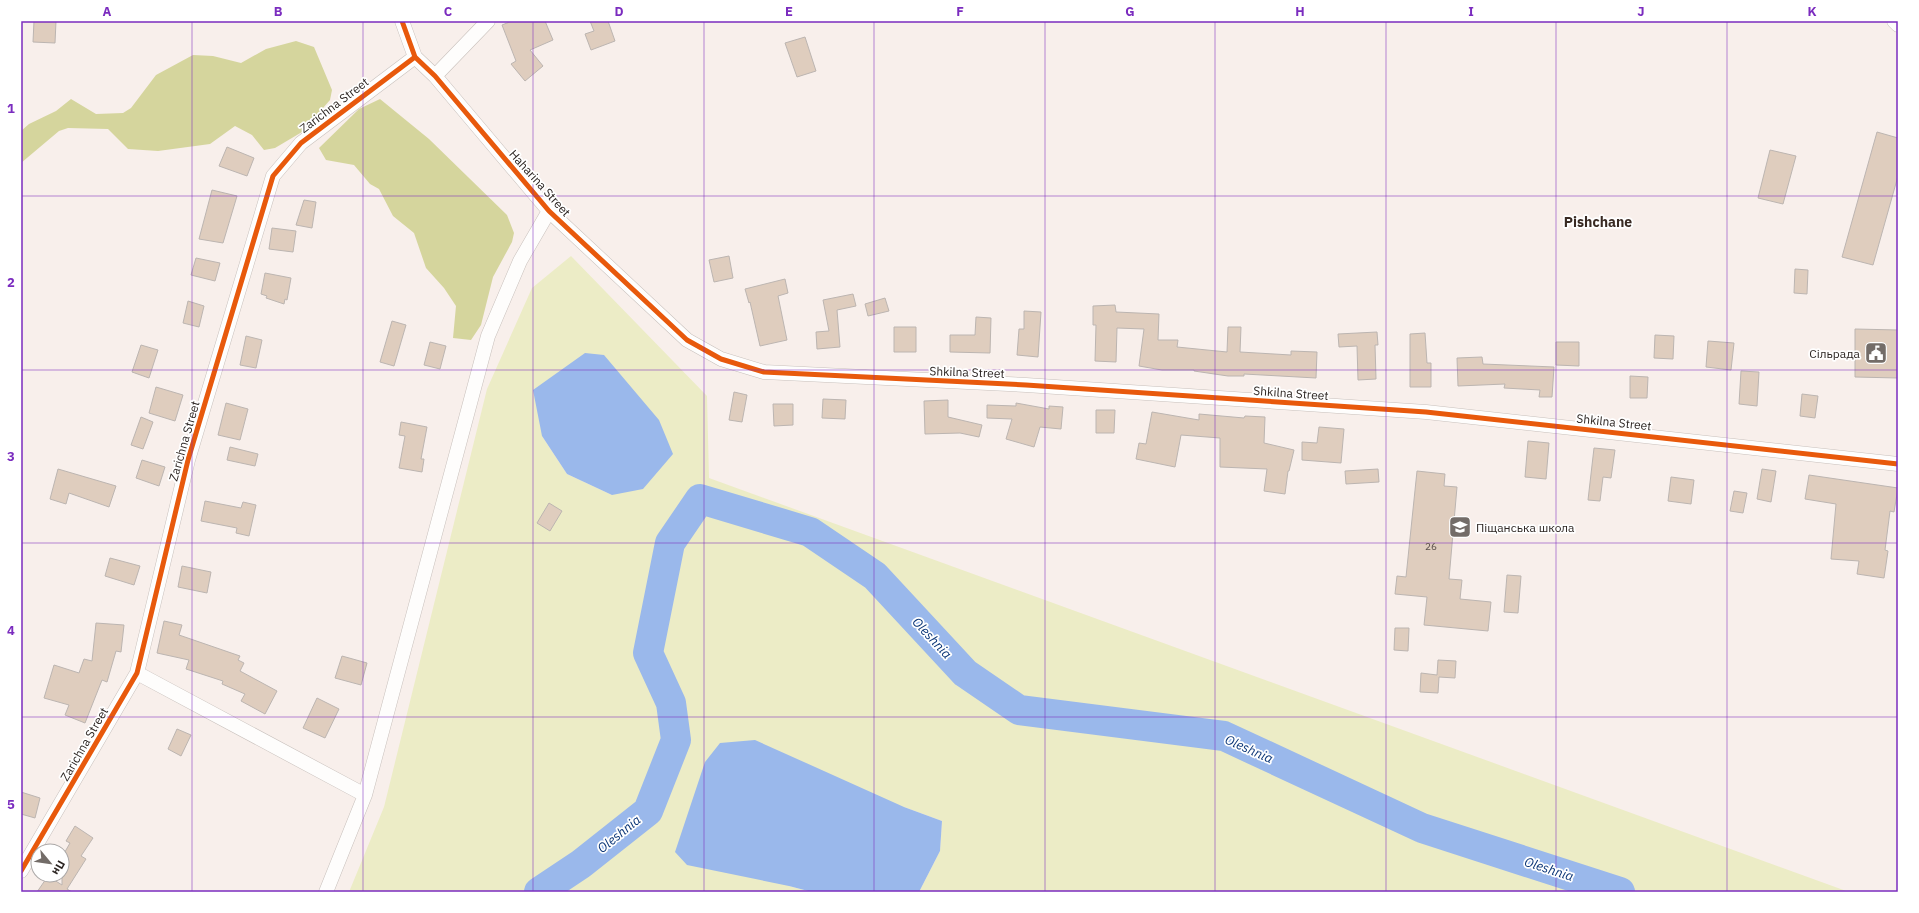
<svg xmlns="http://www.w3.org/2000/svg" width="1919" height="913" font-family="'IBM Plex Sans',sans-serif">
  <style>
    .green { fill: #ececc6; fill-rule: evenodd }
    .forest { fill: #d5d59d }
    .water { fill: #9ab8eb }
    .lines { fill: none; stroke-linecap: round; stroke-linejoin: round }
    .river { stroke: #9ab8eb; stroke-width: 30 }
    .building { fill: #dfcdbe; stroke: #bcb5b1 }
    .minor-casing { stroke: #c8c0bc; stroke-width: 15 }
    .minor { stroke: #fefdfc; stroke-width: 14 }
    .cycleway-casing { stroke: #fff; stroke-width: 8 }
    .cycleway { stroke: #e8590c; stroke-width: 5 }
    .grid { fill: none; stroke: #7b2cbf; stroke-width: 1; stroke-opacity: 0.55 }
    .labels { text-anchor: middle; dominant-baseline: central; stroke-width: 3.5; stroke-linejoin: round; paint-order: stroke }
    .number-label { font-size: 10px; fill: #594f49 }
    .street-label { font-size: 12px; fill: #2c2522; stroke: #fff }
    .poi-label { font-size: 12px; fill: #2c2522; stroke: #fff; text-anchor: end }
    .water-label { font-size: 13px; font-style: italic; fill: #093476; stroke: #fff }
    .quarter-label { font-size: 14px; font-weight: bold; fill: #392a23; stroke: #fff }
    .neatline { fill: none; stroke: #7b2cbf; stroke-width: 1.5 }
    .grid-label { font-size: 13px; text-anchor: middle; font-weight: bold; fill: #7b2cbf }
  </style>
  <rect width="100%" height="100%" fill="#f8efeb"/>
  <path class="green" d="M571 256 707 396 709 478 1849 892H919L940 851 942 821 904 807 789 886 812 892H349L384 807 487 389 532 288ZM542 436 612 495 567 474Z"/>
  <path class="forest" d="M296 41 314 47 332 90 330 100 302 132 275 148 264 150 252 135 235 126 210 144 158 151 128 149 108 129 68 128 59 131 21 163V131L29 124 56 111 71 99 96 114 123 113 131 108 156 75 193 55 213 56 241 63 266 49Z
    M380 99 429 139 507 215 514 233 512 242 493 277 481 325 471 340 453 338 456 306 444 288 426 268 414 233 393 216 379 189 370 184 354 165 326 160 319 148 359 109Z"/>
  <path class="water" d="M585 353 604 355 659 420 673 454 643 489 612 495 567 474 542 436 533 390Z
    M755 740 904 807 942 821 940 851 919 892H812L789 886 687 865 675 852 705 762 720 743Z"/>
  <g class="lines">
    <path class="river" d="M539 892 581 864 648 811 676 740 671 703 648 653 670 543 700 499 810 532 875 576 965 673 1019 710 1224 736 1422 828 1620 892"/>
  </g>
  <path class="building" d="M34 21H56L55 43 33 42Z
    M512 21H545L553 40 530 50 543 66 525 81 511 64 516 61 502 25Z
    M590 21H608L615 41 591 50 585 34 594 31Z
    M805 37 816 71 797 77 785 43Z
    M1877 132 1898 138V176L1873 265 1842 257Z
    M227 147 254 158 247 176 219 166Z
    M1770 150 1796 156 1783 204 1758 198Z
    M212 190 237 196 223 243 199 239Z
    M304 200 316 202 312 228 296 225Z
    M272 228 296 231 293 252 269 249Z
    M729 256 733 278 714 282 709 260Z
    M196 258 220 263 215 281 191 275Z
    M1795 269 1808 270 1807 294 1794 293Z
    M265 273 291 278 287 300 285 299 284 304 266 298 267 296 261 294Z
    M785 279 788 293 778 296 787 340 760 346 750 302 749 303 745 289Z
    M853 294 856 306 837 310 840 347 817 349 816 332 829 331 823 300Z
    M885 298 889 311 868 316 865 304Z
    M188 301 204 306 199 327 183 323Z
    M1115 305 1116 312 1159 314 1158 340H1178L1177 347 1227 352 1228 327H1241L1240 352 1291 355V351L1317 352 1316 378 1244 374V376H1228L1194 371V370H1162L1139 366 1144 329 1117 328 1116 362 1095 361 1096 325H1093V306Z
    M1024 311 1041 312 1038 357 1017 355 1019 329H1024Z
    M976 317 991 318 990 353 950 352V335H975Z
    M392 321 406 325 394 366 380 362Z
    M894 327H916V352H894Z
    M1855 329 1898 330V378L1855 377Z
    M1377 332 1378 345H1375L1376 379 1358 380 1357 346 1339 347 1338 334Z
    M1425 333 1427 363H1431V387H1410V334Z
    M1655 335 1674 336 1673 359 1654 358Z
    M246 336 262 340 256 368 240 365Z
    M1708 341 1734 343 1731 370 1706 367Z
    M430 342 446 346 440 369 424 365Z
    M1556 342H1579V366L1556 365Z
    M141 345 158 350 149 378 132 372Z
    M1482 357 1483 364 1554 367 1552 397H1539L1540 390 1504 388 1505 384 1458 386 1457 358Z
    M1741 371 1759 372 1757 406 1739 404Z
    M1630 376 1648 377 1647 398H1630Z
    M156 387 183 395 175 421 149 413Z
    M734 392 747 395 742 422 729 420Z
    M1802 394 1818 396 1815 418 1800 416Z
    M823 399 846 400 845 419 822 418Z
    M948 400V417L982 425 979 437 960 433 925 434 924 401Z
    M226 403 248 409 240 440 218 435Z
    M1016 403 1049 409V406L1063 407 1061 429 1040 427 1034 447 1006 439 1012 419 987 418V405L1016 406Z
    M773 404H793V425L774 426Z
    M1096 410H1115L1114 433H1096Z
    M1152 412 1199 420V414L1244 418 1245 416 1265 417 1264 443 1294 450 1289 471H1288L1285 494 1264 491 1267 469 1220 467V438L1181 435 1175 467 1136 459 1139 443 1146 444Z
    M141 417 153 422 143 449 131 445Z
    M401 422 427 427 421 459H424L422 472 399 468 405 436 399 435Z
    M1319 427 1344 429 1341 463 1302 460V442L1317 443Z
    M1528 441 1549 443 1546 479 1525 477Z
    M230 447 258 454 255 466 227 460Z
    M1594 448 1615 450 1611 478 1603 477 1600 501 1588 500Z
    M142 460 165 467 159 486 136 478Z
    M58 469 116 486 109 507 69 493 66 504 50 499Z
    M1378 469 1379 482 1346 484 1345 471Z
    M1762 469 1776 471 1771 502 1757 499Z
    M1417 471 1445 474 1444 486 1457 487 1449 579 1462 580 1460 599 1491 602 1488 631 1424 625 1427 597 1395 594 1397 576 1406 577Z
    M1809 475 1898 488 1894 512 1890 511 1885 550 1888 551 1884 578 1857 574 1859 561 1831 559 1836 504 1805 499Z
    M1671 477 1694 480 1691 504 1668 501Z
    M1734 491 1747 493 1743 513 1730 511Z
    M205 501 241 508 243 502 256 505 249 536 236 533 237 528 201 521Z
    M549 503 562 511 550 531 537 523Z
    M110 558 140 566 134 585 105 576Z
    M182 566 211 572 207 593 178 587Z
    M1507 575 1521 576 1518 613 1504 612Z
    M164 621 182 625 179 635 240 656 238 660 244 663 240 671 277 691 265 714 241 701 245 694 222 684 223 681 186 669 189 660 157 653Z
    M96 623 124 625 121 652 116 651 107 682 102 680 85 723 65 715 69 705 44 698 54 665 79 673 84 659 92 661Z
    M1395 628H1409L1408 651 1394 650Z
    M342 656 367 663 361 685 335 678Z
    M1438 660 1456 661 1455 678 1439 677 1438 693 1420 692 1421 673 1437 675Z
    M317 698 339 709 325 738 303 728Z
    M177 729 191 735 181 756 168 749Z
    M21 792 40 798 35 818 21 814Z
    M75 826 93 838 81 856 86 859 67 889 72 892H37L48 876 62 885V857L70 843 66 841Z"/>
  <g class="lines">
    <g class="minor-casing">
      <path id="minor" d="M402 21 415 57 435 76 549 211 687 340 721 359 764 372 1026 385 1426 412 1898 464
        M1894 21 1898 25
        M435 76 488 21
        M137 673 365 795
        M21 871 137 673 188 460 273 176 301 143 415 57
        M326 892 365 795 488 336 520 261 549 211"/>
    </g>
    <use href="#minor" class="minor"/>
    <g class="cycleway-casing">
      <path id="cycleway" d="M402 21 415 57 435 76 549 211 687 340 721 359 764 372 1026 385 1426 412 1898 464
        M21 871 137 673 188 460 273 176 301 143 415 57"/>
    </g>
    <use href="#cycleway" class="cycleway"/>
  </g>
  <path class="grid" d="M192 21V892M363 21V892M533 21V892M704 21V892M874 21V892M1045 21V892M1215 21V892M1386 21V892M1556 21V892M1727 21V892M21 196H1898M21 370H1898M21 543H1898M21 717H1898"/>
  <defs>
    <g id="civic-square" transform="scale(1.15)"><rect x="-9" y="-9" width="18" height="18" rx="4" fill="#736c68" stroke="#fff"/><path d="M-.6-6.5H3V-4.5H.6V-3L4-1V1h2V6H-6V1h2V-1L-.6-3ZM-1.2 2.5V6h2.4V2.5Z" fill="#fff"/></g>
    <g id="school-square" transform="scale(1.15)"><rect x="-9" y="-9" width="18" height="18" rx="4" fill="#736c68" stroke="#fff"/><path d="M0-5L7-2L0 1L-7-2ZM-4 1L0 2.5L4 1V4Q0 6-4 4Z" fill="#fff"/></g>
  </defs>
  <g fill-rule="evenodd">
    <use href="#civic-square" x="1876" y="353"/>
    <use href="#school-square" x="1460" y="527"/>
  </g>
  <g class="labels">
    <g class="number-label">
      <text x="1431" y="546">26</text>
    </g>
    <g class="street-label">
      <text transform="translate(334 105) rotate(-37)">Zarichna Street</text>
      <text transform="translate(540 183) rotate(48)">Haharina Street</text>
      <text transform="translate(967 372) rotate(2)">Shkilna Street</text>
      <text transform="translate(1291 393) rotate(4)">Shkilna Street</text>
      <text transform="translate(1614 422) rotate(6)">Shkilna Street</text>
      <text transform="translate(184 441) rotate(-74)">Zarichna Street</text>
      <text transform="translate(84 744) rotate(-60)">Zarichna Street</text>
    </g>
    <g class="poi-label">
      <text x="1860" y="353">Сільрада</text>
      <text x="1476" y="527" text-anchor="start">Піщанська школа</text>
    </g>
    <g class="water-label">
      <text transform="translate(932 638) rotate(47)">Oleshnia</text>
      <text transform="translate(1249 749) rotate(24)">Oleshnia</text>
      <text transform="translate(619 834) rotate(-39)">Oleshnia</text>
      <text transform="translate(1549 869) rotate(18)">Oleshnia</text>
    </g>
    <g class="quarter-label">
      <text x="1598" y="222">Pishchane</text>
    </g>
  </g>
  <rect width="1919" height="913" fill="none" stroke="#ffffff" stroke-width="44"/>
  <g transform="translate(50 863) rotate(119)"><circle r="19" fill="#ffffff" stroke="#aba8a7"/>
  <path d="M0-3L7 15L0 10L-7 15Z" fill="#736c68"/>
  <text y="-6" font-size="11" font-weight="bold" text-anchor="middle" fill="#2c2522">Пн</text>
  </g>
  <rect x="22" y="22" width="1875" height="869" class="neatline"/>
  <g class="grid-label">
    <text x="107" y="16">A</text>
    <text x="278" y="16">B</text>
    <text x="448" y="16">C</text>
    <text x="619" y="16">D</text>
    <text x="789" y="16">E</text>
    <text x="960" y="16">F</text>
    <text x="1130" y="16">G</text>
    <text x="1300" y="16">H</text>
    <text x="1471" y="16">I</text>
    <text x="1641" y="16">J</text>
    <text x="1812" y="16">K</text>
    <text x="11" y="113">1</text>
    <text x="11" y="287">2</text>
    <text x="11" y="461">3</text>
    <text x="11" y="635">4</text>
    <text x="11" y="809">5</text>
  </g>
</svg>
